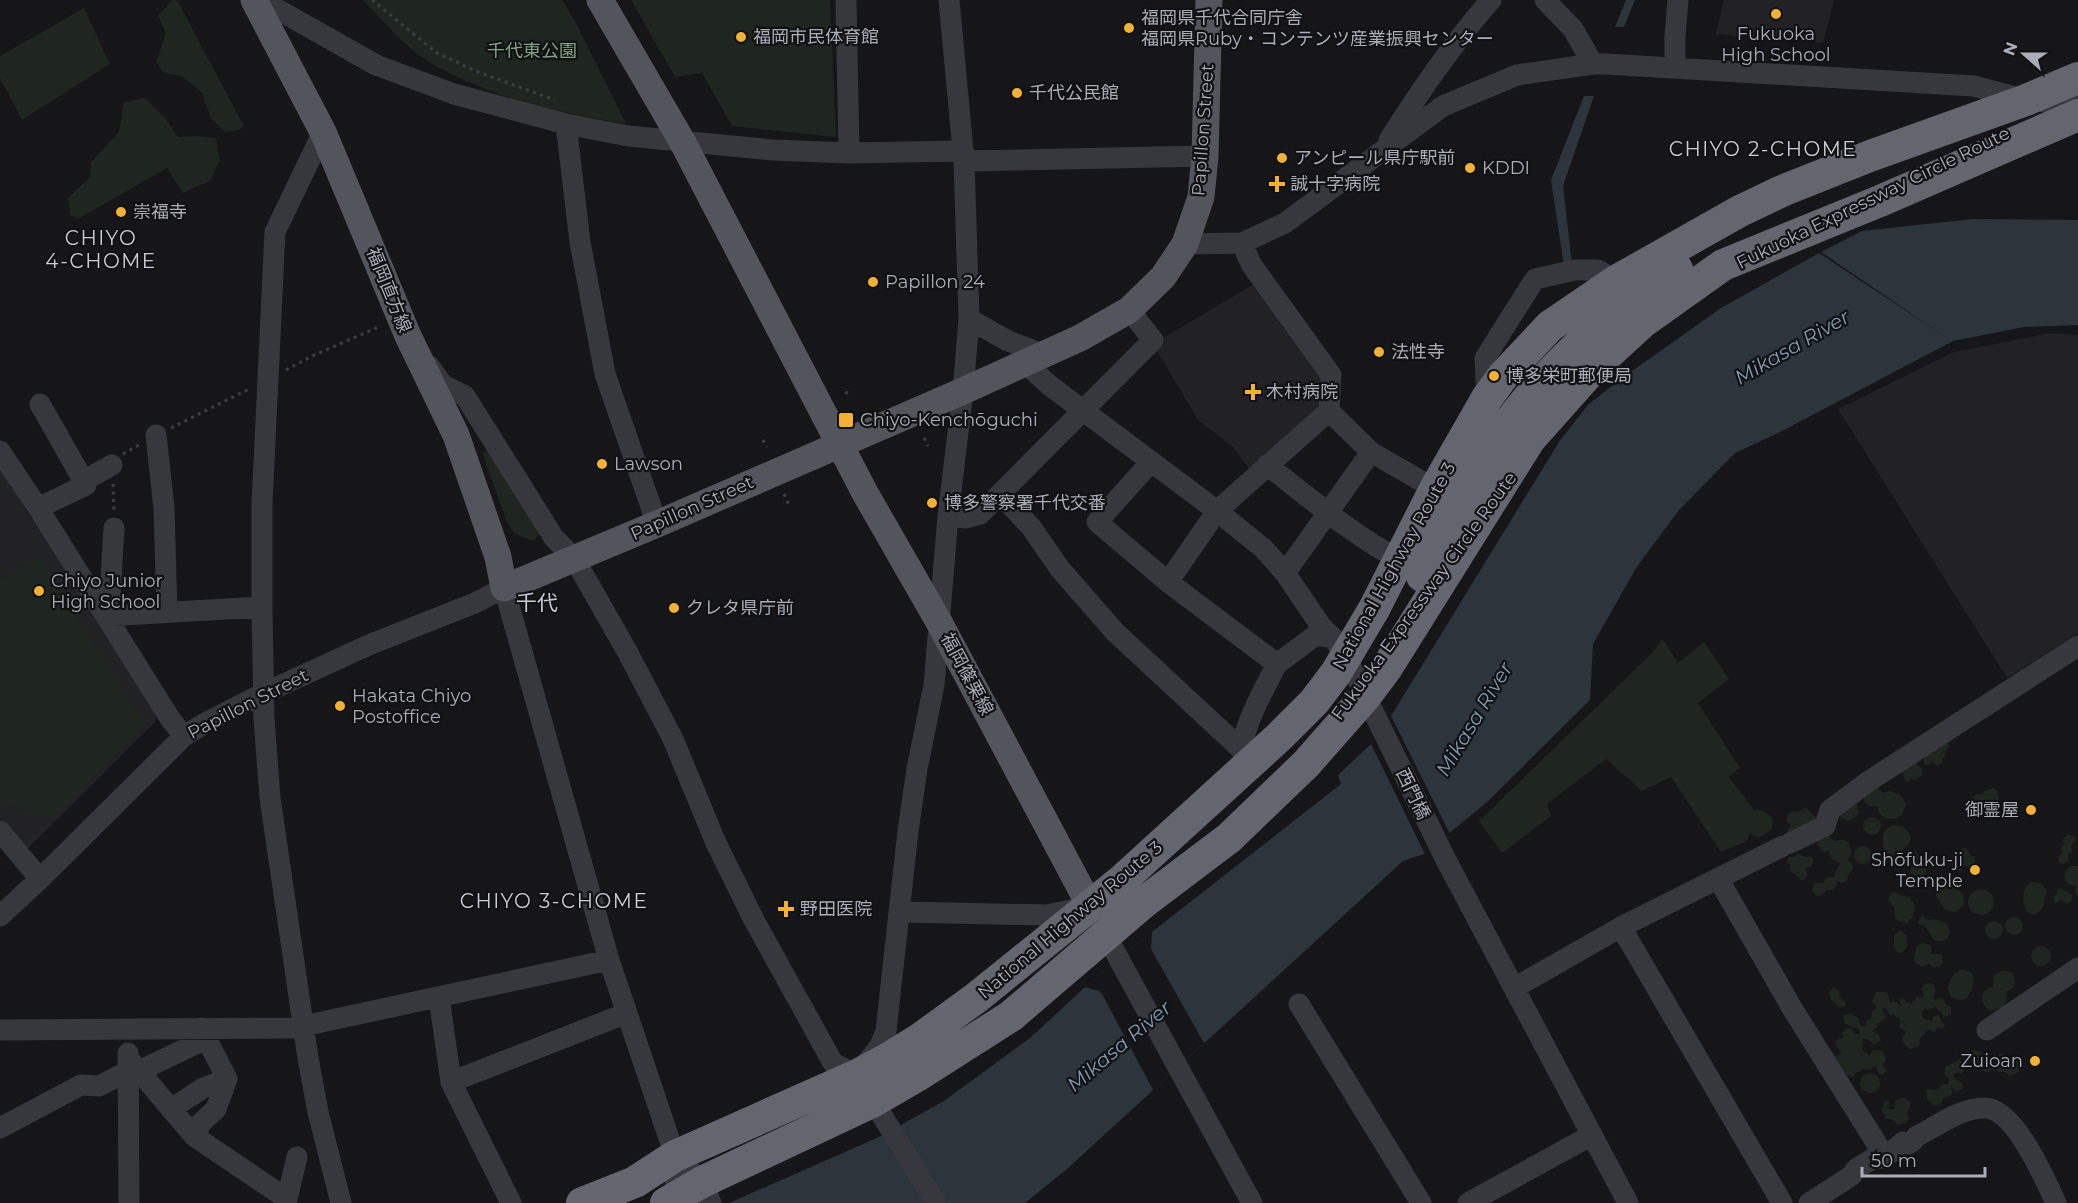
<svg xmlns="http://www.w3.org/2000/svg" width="2078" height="1203" font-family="Montserrat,'Noto Sans JP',sans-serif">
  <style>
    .built { fill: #222225 }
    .green { fill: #1e261f }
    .water { fill: #2c353c }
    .pier { fill: #161618 }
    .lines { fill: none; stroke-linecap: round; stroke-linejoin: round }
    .path { stroke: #3d3f44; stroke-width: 3; stroke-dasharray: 3 4.5; stroke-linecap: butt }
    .minor { stroke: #37383d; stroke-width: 21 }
    .major { stroke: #53555c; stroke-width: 27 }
    .highway { stroke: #63666e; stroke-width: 32 }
    .poi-dot { fill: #f2b134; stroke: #111113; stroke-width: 2 }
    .labels { text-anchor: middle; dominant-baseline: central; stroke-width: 4.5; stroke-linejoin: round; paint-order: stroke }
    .poi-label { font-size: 18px; fill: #a8adb8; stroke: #111113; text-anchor: start }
    .park-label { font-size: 18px; fill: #7fa381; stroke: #111113 }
    .street-label { font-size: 18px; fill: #a8adb8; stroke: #111113 }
    .neighbourhood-label { font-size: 20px; letter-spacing: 1.5px; fill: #c9ccd4; stroke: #111113 }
    .water-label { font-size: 20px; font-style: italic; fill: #7f9bb3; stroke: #111113 }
    .quarter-label { font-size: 21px; fill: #c9ccd4; stroke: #111113 }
  </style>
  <rect width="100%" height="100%" fill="#161618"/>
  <path class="built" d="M1724 0H1834L1823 43 1716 34Z
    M1259 281 1327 375 1323 410 1251 471 1233 447 1198 420 1153 344Z
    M2051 333 2078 335V633L2007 678 1838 409 1954 352Z
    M0 469 156 714 155 722 25 851 0 819Z"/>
  <path class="green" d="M172 0H177L244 126 239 130 225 132 211 118 202 93 182 76 164 73 156 62 166 33 158 16Z
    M363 0H562L575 21 626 124C556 111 487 98 426 60 402 45 383 20 363 0Z
    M631 0H830L836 137 732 126 702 73 675 77Z
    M84 8 110 64 22 120 0 78V56Z
    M145 98 165 118 178 137 196 136 216 138 220 160 210 181 183 193 167 168 78 219 70 215 68 198 90 177 91 162 119 132 124 102Z
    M491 451 542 531 533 541 515 534 507 522 482 453Z
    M39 556 146 725 52 819 0 803V579Z
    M1663 639 1678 663 1704 642 1729 679 1698 703 1740 768 1729 777 1754 810C1761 809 1769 813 1773 820L1772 829 1759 838 1752 836 1751 831 1747 841 1721 852 1671 777 1642 791 1606 759 1547 804 1551 816 1502 853 1479 821 1649 656Z
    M1946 741 1950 746 1946 751 1945 757 1942 758V763L1937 766 1932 762 1929 765 1924 764V757Z
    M1915 761 1917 765 1922 768V775L1916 780 1911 778 1908 782 1905 781 1904 775 1901 773Z
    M1878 787 1883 793 1891 791 1901 795 1906 805 1901 816C1891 822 1879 819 1877 806 1868 809 1863 803 1863 794Z
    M1993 788 1997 791 1999 799 1993 806 1990 815 1981 817 1969 808 1970 799 1977 794H1982L1985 791Z
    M1856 803 1859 811 1857 816 1849 821 1841 818 1838 814Z
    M1806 807 1819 821 1788 833 1787 830 1791 826 1787 822V815L1793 811 1798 812Z
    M1863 826a9 9 0 1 1 18 0a9 9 0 1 1-18 0Z
    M1892 825 1903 826C1921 842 1902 851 1889 857L1883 853C1885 842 1878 833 1892 825Z
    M2068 834 2075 837V841L2071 846 2072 852 2068 855 2069 861 2063 864 2059 862 2058 856 2062 853 2061 847 2064 844 2063 839Z
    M1829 836 1834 841 1843 840 1848 842 1852 852 1848 860 1853 865V869L1849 874 1847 881 1843 883 1837 881 1836 887 1834 890H1826L1824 894 1818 896 1812 892 1814 885 1816 883H1823L1827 877H1834C1835 871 1838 868 1840 863 1834 861 1830 858 1829 851L1823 852 1818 845V841Z
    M1854 855a9 9 0 1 1 18 0a9 9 0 1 1-18 0Z
    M1965 848 1968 850 1970 855 1975 857V865L1972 868 1965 866 1960 871 1954 869 1951 858 1953 855 1959 854 1961 849Z
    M1911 850 1917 852 1919 855 1918 861C1923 862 1926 865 1927 870L1923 878 1918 879 1911 874 1910 870 1913 864 1906 858 1908 852Z
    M1799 853 1804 857H1811L1814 860 1811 867 1805 868 1808 875 1804 880H1800L1796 875 1789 870 1790 865 1787 862 1789 857H1794Z
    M2071 866H2078V896L2075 893 2076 886 2070 885C2062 879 2063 871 2071 866Z
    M1943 881 1951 883 1963 894 1964 904 1956 912 1945 910 1936 896V887Z
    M2031 882 2041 883 2047 892 2042 909 2035 915 2027 912C2022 902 2021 889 2031 882Z
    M2060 888 2073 895 2071 902 2067 904 2060 899 2057 903 2054 902 2053 896 2057 894V889Z
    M1968 902a13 13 0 1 1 26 0a13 13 0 1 1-26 0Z
    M1895 892 1903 896 1909 897 1915 904 1913 916 1907 923 1898 921 1895 917 1894 907 1888 900 1891 893Z
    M1922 916 1928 920 1934 919 1946 923 1950 931C1949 940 1943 943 1934 940L1925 926 1919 924 1918 921Z
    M2005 926a9 9 0 1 1 18 0a9 9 0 1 1-18 0Z
    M1985 930a9 9 0 1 1 18 0a9 9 0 1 1-18 0Z
    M1899 931H1902L1907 936V947L1902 953H1898L1894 947V936Z
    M1923 942 1931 946V954H1941L1943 962 1942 965 1934 968 1929 964 1924 967 1916 964 1914 960 1916 947Z
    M2031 956a10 10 0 1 1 20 0a10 10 0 1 1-20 0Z
    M1963 969 1972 973C1976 982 1972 993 1965 999 1954 1002 1948 997 1948 986L1954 973Z
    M2003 970 2012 973C2017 981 2015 989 2006 992 2009 1004 2001 1012 1989 1010 1979 1002 1980 990 1993 986L1994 975Z
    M1926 983 1934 984 1936 992 1933 997 1935 1000 1940 998 1944 999 1946 1005 1951 1007V1014L1945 1017 1935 1006 1930 1010 1925 1009 1922 1011 1923 1019 1931 1020 1932 1023 1933 1017 1938 1015 1940 1017 1941 1022 1945 1024 1943 1029 1938 1028 1934 1032 1930 1030H1925V1034L1921 1037 1919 1046 1910 1049 1903 1043 1902 1038 1906 1032 1899 1027 1900 1020 1894 1015 1889 1014 1886 1008 1882 1009 1886 1017 1880 1023H1877V1027L1872 1031 1879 1034 1881 1041 1874 1045 1868 1039H1863L1862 1050 1869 1055 1873 1050H1882L1886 1058 1883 1065 1887 1071 1882 1075 1877 1072V1067L1874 1066 1871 1070 1863 1069 1859 1072H1856L1853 1077 1845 1075 1834 1061 1835 1057 1841 1053C1839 1047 1832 1045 1838 1038H1844L1842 1032 1848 1028 1852 1029 1854 1034H1859L1860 1032 1857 1028H1854L1844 1023V1015L1851 1013 1859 1019 1860 1025 1865 1027 1867 1020 1871 1019 1872 1011 1877 1008 1872 1001 1876 992H1885L1888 994 1890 1002H1897L1902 1008 1899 999 1904 998 1906 1002 1911 1004 1917 997 1922 998 1924 996 1921 989Z
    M1833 987 1839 990 1840 997 1846 1002 1845 1006 1838 1008 1835 1002 1831 1000 1829 993Z
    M1967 1050 1970 1052 1974 1050 1982 1053 1984 1057 1982 1063 1989 1061 1993 1066 1999 1054 2003 1053 2009 1059 2016 1060 2019 1063V1072L2011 1076 2004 1072H1998L1994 1067 1989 1072H1985L1968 1057 1964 1056 1963 1053Z
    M1959 1060 1965 1064 1964 1071 1962 1073H1956L1953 1077 1963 1084 1962 1090 1955 1091 1951 1086 1952 1092 1951 1096 1943 1098C1942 1104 1938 1106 1933 1105L1927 1099 1926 1089 1938 1090 1943 1084H1948L1950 1078 1945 1075V1067Z
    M1860 1083a10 10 0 1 1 20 0a10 10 0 1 1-20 0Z
    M1903 1097 1910 1102V1106L1907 1112 1909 1120 1906 1123 1898 1125 1892 1119H1886L1881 1109 1884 1105V1102L1888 1101 1890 1104 1887 1108 1894 1110 1895 1101Z"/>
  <path class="water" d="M1626 0H1635L1624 27H1615Z
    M1584 96H1594L1563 186 1572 264 1564 266 1551 180Z
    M1973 219 2078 220V325L2024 327 1953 341 1780 432 1735 453 1679 510 1636 568 1593 644 1590 700 1486 803 1424 854 1403 861 1067 1169 1025 1203H729L879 1137 944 1101 1030 1038 1085 987 1152 932 1341 784 1338 775 1371 744 1391 716 1559 442 1588 405 1618 381 1721 308 1819 253 1947 338 1821 252 1862 231Z"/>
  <path class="pier" d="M1391 716 1451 836 1426 856 1371 744Z
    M1152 932 1151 949 1204 1043 1153 1090 1102 994 1099 991 1085 987Z"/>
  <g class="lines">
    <path class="path" d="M372 0 437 53 478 72 555 100
      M286 370 312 356 381 326
      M846 394 849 387
      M171 428 251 388
      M924 438 928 446
      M763 440 767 447
      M123 454 139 445
      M113 484 114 511
      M784 494 790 507"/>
    <path class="minor" d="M261 0 376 65 454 94 566 124 628 136 773 150 849 153 962 151
      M846 0 849 153
      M1545 0 1573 29 1593 64
      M1675 68V36L1678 0
      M566 124 580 242 605 374 657 524
      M323 132 275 232 262 504V607L264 718 270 798 308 1058 318 1112 341 1203
      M1389 140C1420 91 1452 44 1491 0
      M964 161 1205 156
      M1185 244 1242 243 1285 223 1443 106 1517 75 1593 64H1606L1974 86 2026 100 2078 105
      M969 319 1008 341 1043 354
      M1024 362 1049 385 1217 511 1264 549 1285 573 1321 626 1333 638 1347 658 1445 858 1628 1203
      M429 366 443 385 465 396 554 538 574 558 628 653 673 739 716 843 754 920 833 1063 857 1075 936 1203
      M1487 398 1485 358 1535 279 1575 270H1598L1616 281
      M1329 411 1371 452 1435 489
      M156 435 164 508 167 612
      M0 451 38 508 171 720 184 736
      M1151 462 1097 522 1168 582 1277 664C1263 691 1247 719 1241 749L1253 761
      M1267 465C1310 498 1352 535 1400 560
      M85 480 112 465
      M1000 494 1031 527 1060 569 1115 632 1241 749
      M38 508 86 485 40 404
      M948 516 965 518 980 514 1153 340 1129 310
      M114 528 110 596 106 616 262 607
      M1285 573 1371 452
      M1168 582 1217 511 1329 411 1331 375 1251 264 1242 243
      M1277 664 1316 635 1333 638
      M0 831 40 879
      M1790 843 1825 826 1830 810 1869 781 2078 646
      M1719 880 1792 1008 1885 1157
      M900 912 1047 915 1090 906 1252 1203
      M0 916 40 879 184 736 207 722 264 693 371 644 475 603 504 588 609 960 675 1156 676 1203
      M1621 927 1782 1203
      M1514 988 1621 927 1783 846
      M439 997 451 1082 511 1203
      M1299 1004 1421 1203
      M0 1030 294 1028 609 960
      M1987 1030 2078 968
      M128 1053 129 1203
      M128 1058 194 1136 287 1199 285 1203
      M863 1067 880 1046 886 1031 908 831 917 769 934 685 948 516 963 391 969 319 964 161 949 0
      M139 1071 206 1039
      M451 1082 627 1013
      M171 1109 203 1088 227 1079
      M0 1128 81 1085 99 1086 128 1071
      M194 1136 201 1123 216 1109 227 1079 201 1028
      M693 1173 702 1182 711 1203
      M287 1199 297 1157
      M1468 1203 1592 1135
      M1809 1203 1851 1176 1856 1169 1874 1158C1887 1161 1893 1149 1903 1142L1908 1144 1913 1141 1917 1136C1937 1126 1961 1108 1984 1108 2014 1107 2045 1179 2056 1203"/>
    <path class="major" d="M254 0 323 132 408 336 456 435 498 557 504 588 657 524 963 391 1080 338 1129 310 1163 277 1185 244 1201 197 1205 156 1209 0
      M600 0 682 141 865 493 939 622 1090 906"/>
    <path class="highway" d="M1422 576C1436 549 1449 521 1463 495 1514 400 1587 326 1677 269
      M582 1203 635 1182 675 1156 857 1075 887 1059 921 1038 976 998 1121 881 1279 737 1314 702 1336 673 1374 609 1435 489 1487 398 1503 376 1550 326 1616 281 1740 211 1782 191 1870 156 2026 100 2078 78
      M666 1203 702 1182 874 1101 917 1076 1011 1016 1143 903 1229 838 1306 764 1365 697 1386 669 1530 439 1595 366 1643 322 1723 265 1880 201 2078 115"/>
  </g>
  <g class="poi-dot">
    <circle cx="1776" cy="14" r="6"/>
    <circle cx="1129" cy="28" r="6"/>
    <circle cx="741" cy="37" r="6"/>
    <circle cx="1017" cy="93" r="6"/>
    <circle cx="1282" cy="158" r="6"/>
    <circle cx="1470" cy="168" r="6"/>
    <path d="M1274 175h6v6h6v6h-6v6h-6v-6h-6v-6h6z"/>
    <circle cx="121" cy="212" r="6"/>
    <circle cx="873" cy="282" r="6"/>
    <circle cx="1379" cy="352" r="6"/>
    <circle cx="1494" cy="376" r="6"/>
    <path d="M1250 383h6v6h6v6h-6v6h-6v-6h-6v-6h6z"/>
    <rect x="838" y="412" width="16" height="16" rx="3"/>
    <circle cx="602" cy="464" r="6"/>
    <circle cx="932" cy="503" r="6"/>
    <circle cx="39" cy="591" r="6"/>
    <circle cx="674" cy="608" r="6"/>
    <circle cx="340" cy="706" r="6"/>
    <circle cx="2031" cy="810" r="6"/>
    <circle cx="1975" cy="870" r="6"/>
    <path d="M783 900h6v6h6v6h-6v6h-6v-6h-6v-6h6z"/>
    <circle cx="2035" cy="1061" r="6"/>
  </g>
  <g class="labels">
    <g class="poi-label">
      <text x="1141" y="18">福岡県千代合同庁舎<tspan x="1141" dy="21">福岡県Ruby・コンテンツ産業振興センター</tspan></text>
      <text x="1776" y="34" text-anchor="middle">Fukuoka<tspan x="1776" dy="21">High School</tspan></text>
      <text x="753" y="37">福岡市民体育館</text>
      <text x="1029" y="93">千代公民館</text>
      <text x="1294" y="158">アンピール県庁駅前</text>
      <text x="1482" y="168">KDDI</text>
      <text x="1290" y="184">誠十字病院</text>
      <text x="133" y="212">崇福寺</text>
      <text x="885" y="282">Papillon 24</text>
      <text x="1391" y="352">法性寺</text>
      <text x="1506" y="376">博多栄町郵便局</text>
      <text x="1266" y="392">木村病院</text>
      <text x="860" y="420">Chiyo-Kenchōguchi</text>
      <text x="614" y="464">Lawson</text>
      <text x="944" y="503">博多警察署千代交番</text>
      <text x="51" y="581">Chiyo Junior<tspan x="51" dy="21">High School</tspan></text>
      <text x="686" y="608">クレタ県庁前</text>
      <text x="352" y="696">Hakata Chiyo<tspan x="352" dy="21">Postoffice</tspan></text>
      <text x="2019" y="810" text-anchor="end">御霊屋</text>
      <text x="1963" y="860" text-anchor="end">Shōfuku-ji<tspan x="1963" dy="21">Temple</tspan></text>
      <text x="800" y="909">野田医院</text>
      <text x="2023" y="1061" text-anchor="end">Zuioan</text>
    </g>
    <g class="park-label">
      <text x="532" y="51">千代東公園</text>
    </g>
    <g class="street-label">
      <text transform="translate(1203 130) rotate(-86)">Papillon Street</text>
      <text transform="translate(1873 198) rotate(-26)">Fukuoka Expressway Circle Route</text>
      <text transform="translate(389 290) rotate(68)">福岡直方線</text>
      <text transform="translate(692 508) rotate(-24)">Papillon Street</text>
      <text transform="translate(1394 566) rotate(-61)">National Highway Route 3</text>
      <text transform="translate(1424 596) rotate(-54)">Fukuoka Expressway Circle Route</text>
      <text transform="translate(967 674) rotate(62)">福岡篠栗線</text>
      <text transform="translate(248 704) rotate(-27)">Papillon Street</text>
      <text transform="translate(1413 794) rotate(64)">西門橋</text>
      <text transform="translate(1070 920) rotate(-40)">National Highway Route 3</text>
    </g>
    <g class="neighbourhood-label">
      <text x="1763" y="149">CHIYO 2-CHOME</text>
      <text x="101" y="238">CHIYO<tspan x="101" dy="23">4-CHOME</tspan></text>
      <text x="554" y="901">CHIYO 3-CHOME</text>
    </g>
    <g class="water-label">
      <text transform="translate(1792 347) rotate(-30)">Mikasa River</text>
      <text transform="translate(1474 719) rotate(-59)">Mikasa River</text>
      <text transform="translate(1119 1046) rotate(-40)">Mikasa River</text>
    </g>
    <g class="quarter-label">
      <text x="537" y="602">千代</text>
    </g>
  </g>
  <g transform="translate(2024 54) rotate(291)" stroke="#111113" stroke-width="4.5" paint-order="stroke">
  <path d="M0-4.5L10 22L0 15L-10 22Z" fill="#a8adb8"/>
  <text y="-9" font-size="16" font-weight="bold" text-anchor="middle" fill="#a8adb8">N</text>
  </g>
  <path d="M1862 1167v9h123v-9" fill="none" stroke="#a8adb8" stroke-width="3"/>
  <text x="1871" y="1167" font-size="18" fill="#a8adb8" stroke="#111113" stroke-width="4.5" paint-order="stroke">50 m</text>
</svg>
